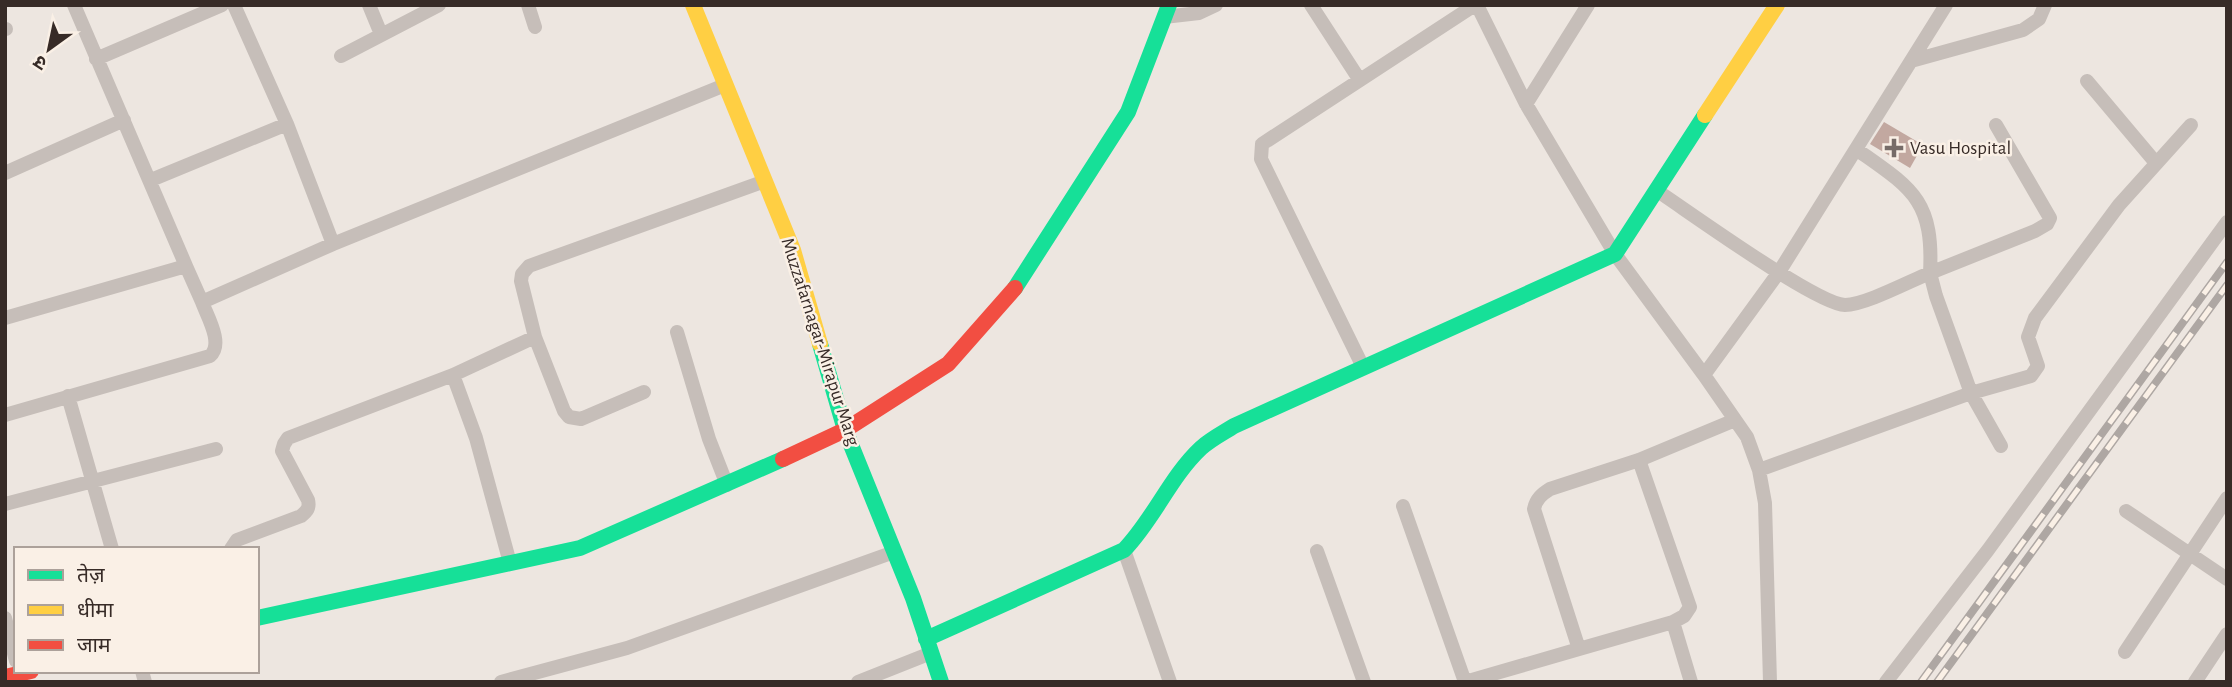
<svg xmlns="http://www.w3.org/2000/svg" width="2232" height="687" font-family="'Alegreya Sans','Noto Sans Devanagari',sans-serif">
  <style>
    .building { fill: #c2a8a0 }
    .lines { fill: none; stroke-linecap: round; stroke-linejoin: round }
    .street { stroke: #c6beb9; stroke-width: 14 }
    .fast { stroke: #16e098; stroke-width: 16 }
    .slow { stroke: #ffcf43; stroke-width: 16 }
    .jam { stroke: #f24e42; stroke-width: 16 }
    .rail-casing { stroke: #aea7a3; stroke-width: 8 }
    .rail { stroke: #faf0e6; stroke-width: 5; stroke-dasharray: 16; stroke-linecap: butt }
    .poi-dot { fill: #776c68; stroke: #faf0e6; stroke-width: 2.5 }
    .labels { text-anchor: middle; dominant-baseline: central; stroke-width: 5; stroke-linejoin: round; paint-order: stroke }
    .poi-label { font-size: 19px; fill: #372b27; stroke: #faf0e6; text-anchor: start }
    .street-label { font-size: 19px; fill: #372b27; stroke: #faf0e6 }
  </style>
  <rect width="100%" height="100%" fill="#ede6e0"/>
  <path class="building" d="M1884 122 1923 145 1910 168 1870 144Z"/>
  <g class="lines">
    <path class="street" d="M74 5 186 266
      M369 5 381 34
      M528 5 535 27
      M1311 5 1359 79
      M1477 5 1526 104 1615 254 1704 375 1747 437 1759 470 1765 503 1770 682
      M1164 17 1199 13 1216 5
      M5 29H6
      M341 56 439 5
      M96 59 222 5
      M1911 61 2023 30 2039 19 2045 5
      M2087 81 2156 163
      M1526 104 1588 5
      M287 124 333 244
      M1996 125 2050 218 2047 224 2035 231 1930 273 1936 296 1971 393 2001 446
      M5 173 124 120
      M151 180 287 124 234 5
      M1656 190C1688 211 1816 304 1845 305 1865 305 1910 281 1930 273 1934 199 1911 188 1856 149
      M5 318 186 266 202 302 333 244 725 85
      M677 332 709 439 727 485
      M1363 367 1261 159 1262 144 1475 5
      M453 375 476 438 510 563
      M1704 375 1779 272 1946 5
      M644 392 581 419 569 417 564 411 535 337 521 281 522 274 529 266 765 181
      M68 396 112 549
      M5 415 210 356C224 344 207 316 202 302
      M1639 460 1690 607 1684 616 1673 622 1579 649 1534 509C1536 499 1542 494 1550 489L1639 460 1735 420
      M1759 470 1971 393 2031 376 2038 366 2028 337 2035 318 2119 205 2191 125
      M5 504 216 449
      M1403 506 1465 682
      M2126 511 2227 579
      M231 549 237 540 301 516C307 511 310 508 308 500L282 451 284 444 288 438 453 375 535 337
      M1124 550 1170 682
      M1317 551 1364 682
      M5 618 16 661
      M1673 622 1691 682
      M2125 652 2227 498
      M142 671 145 682
      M501 682 627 648 894 552
      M858 682 931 653
      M1465 682 1579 649
      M1886 682 1988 550 2227 222
      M2195 682 2227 634"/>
    <path class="fast" d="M1015 288 1128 112 1169 5
      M820 344 845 430 913 598 941 682
      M257 618 580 548 783 459
      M926 639 1124 550C1154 519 1170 477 1201 448 1211 439 1223 433 1234 426L1615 254 1705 115"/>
    <path class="slow" d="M693 5 793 250 820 344
      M1705 115 1777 5"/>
    <path class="jam" d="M783 459 845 430 948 364 1015 288
      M5 677 31 671"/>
    <g class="rail-casing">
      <path id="rail" d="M1921 682 2227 262
        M1937 682 2227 285"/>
    </g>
    <use href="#rail" class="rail"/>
  </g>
  <path class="poi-dot" d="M1890.5 137.5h7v7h7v7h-7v7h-7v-7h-7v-7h7z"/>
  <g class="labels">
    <g class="poi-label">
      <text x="1910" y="148">Vasu Hospital</text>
    </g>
    <g class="street-label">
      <text transform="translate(820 342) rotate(72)">Muzzafarnagar-Mirapur Marg</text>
    </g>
  </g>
  <rect width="2232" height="687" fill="none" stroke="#372b27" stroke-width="14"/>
  <rect x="14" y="547" width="245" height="126" fill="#faf0e6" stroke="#aca19a" stroke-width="2"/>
  <rect x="28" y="570" width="35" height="10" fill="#16e098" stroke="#aca19a" stroke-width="2"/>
  <text x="77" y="582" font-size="21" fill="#372b27">तेज़</text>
  <rect x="28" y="605" width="35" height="10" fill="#ffcf43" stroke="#aca19a" stroke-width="2"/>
  <text x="77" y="617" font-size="21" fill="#372b27">धीमा</text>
  <rect x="28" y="640" width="35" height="10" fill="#f24e42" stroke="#aca19a" stroke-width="2"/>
  <text x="77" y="652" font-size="21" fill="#372b27">जाम</text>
  <g transform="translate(49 49) rotate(213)" stroke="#faf0e6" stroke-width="5" paint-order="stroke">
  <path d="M0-5L12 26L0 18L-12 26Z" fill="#372b27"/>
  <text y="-10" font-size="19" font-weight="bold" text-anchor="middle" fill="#372b27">उ</text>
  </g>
</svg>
